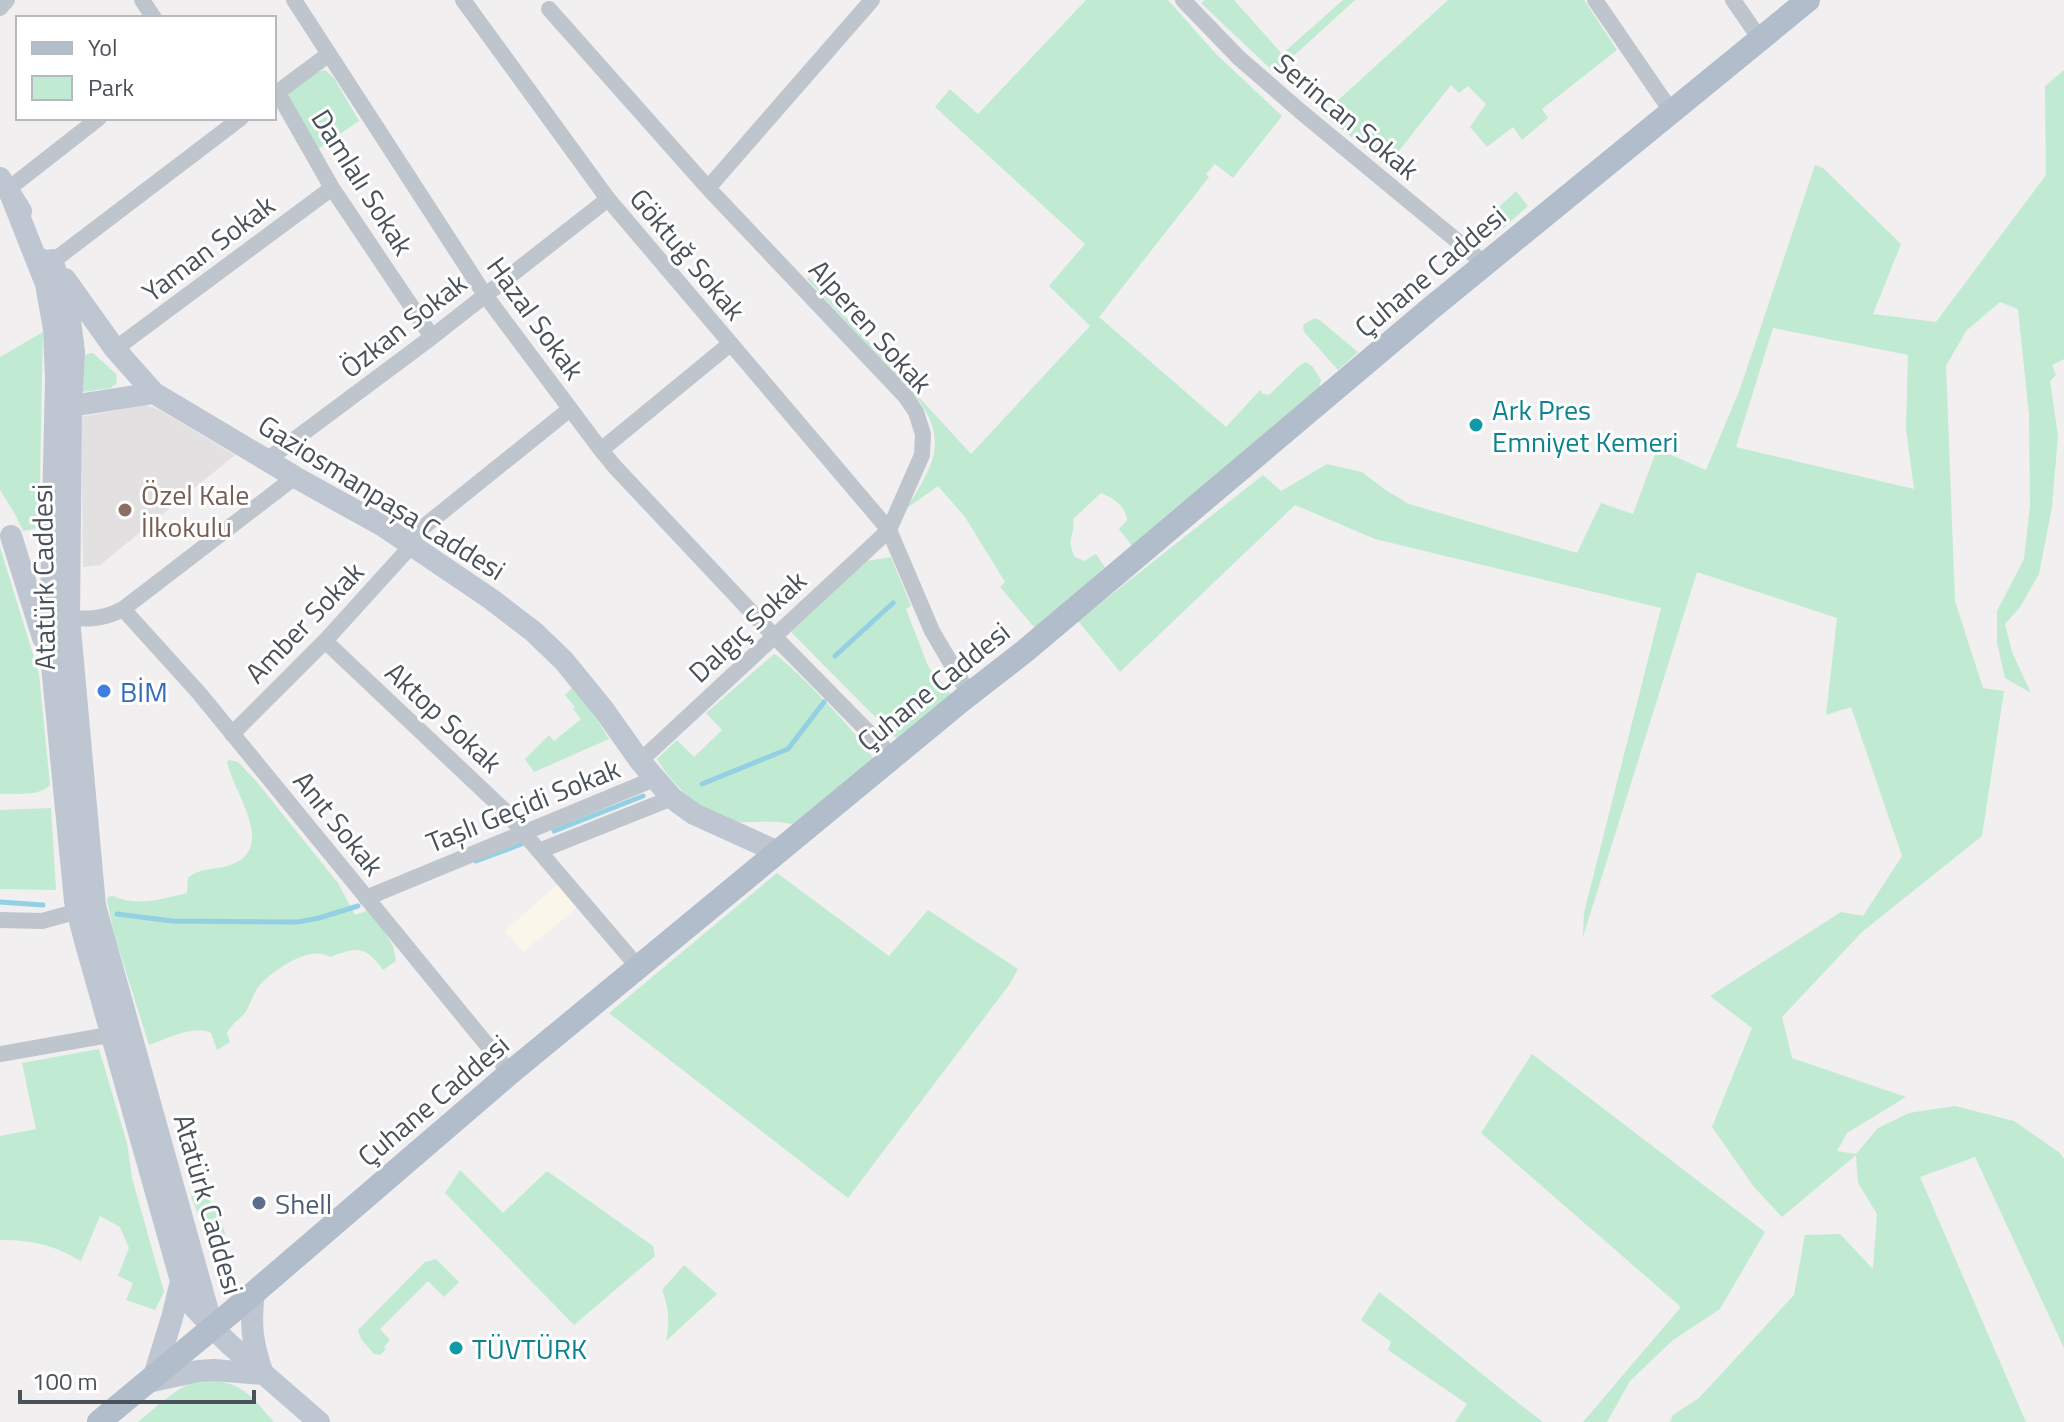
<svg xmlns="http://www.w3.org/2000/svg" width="2064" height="1422" font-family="'Titillium Web',sans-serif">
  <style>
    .commercial { fill: #faf6ea }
    .education { fill: #e2e0e0 }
    .green { fill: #c1ead3; fill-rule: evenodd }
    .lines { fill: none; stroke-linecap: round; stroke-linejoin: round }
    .stream { stroke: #93d0e3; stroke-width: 5 }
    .street { stroke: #bfc5cc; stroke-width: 16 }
    .secondary { stroke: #bec6d1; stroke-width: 22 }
    .primary { stroke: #b1bdcb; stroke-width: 24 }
    .culture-dot { fill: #0f9aa8; stroke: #fff; stroke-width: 3 }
    .education-dot { fill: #8d6e63; stroke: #fff; stroke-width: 3 }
    .shop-dot { fill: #3f7fe0; stroke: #fff; stroke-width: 3 }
    .service-dot { fill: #5c6f8a; stroke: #fff; stroke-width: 3 }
    .labels { text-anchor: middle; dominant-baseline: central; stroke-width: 6; stroke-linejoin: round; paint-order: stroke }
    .street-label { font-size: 28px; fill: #49515a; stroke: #fff }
    .culture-label { font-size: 28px; fill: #0d838f; stroke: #fff; text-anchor: start }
    .education-label { font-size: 28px; fill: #785e54; stroke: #fff; text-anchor: start }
    .shop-label { font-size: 28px; fill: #366cbe; stroke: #fff; text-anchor: start }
    .service-label { font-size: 28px; fill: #4e5e75; stroke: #fff; text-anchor: start }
  </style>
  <rect width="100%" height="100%" fill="#f1efef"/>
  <path class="commercial" d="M559 883 579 906 523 952 505 931Z"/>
  <path class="education" d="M144 405 156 408 235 455 100 565 83 567 81 417Z"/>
  <path class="green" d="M1086 0H1168L1216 54 1282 116 1233 178 1215 164 1206 174 1209 177 1099 317 1226 427 1260 390 1263 394 1269 395 1299 366 1306 362 1313 367 1321 380 1319 388 1132 546 1119 529 1127 520C1126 506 1113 498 1101 493L1073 519C1076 535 1065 539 1075 557L1084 561 1096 554 1105 567 1040 628 1033 626 1000 587 1005 582 965 517 938 486 907 508C930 469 950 444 919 401L807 279 809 277 971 454 1090 326 1049 286 1085 244 935 107 950 89 978 114Z
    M1205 0H1234L1282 54 1343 0H1355L1275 73 1201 3Z
    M1448 0H1584L1617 50 1542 109 1548 118 1522 140 1513 127 1487 147 1470 127 1486 104 1468 86 1459 93 1451 85 1387 166 1323 114Z
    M325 70 334 78 359 121 318 149 288 97 289 93 318 72Z
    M2064 70V359L2052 365 2056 375 2050 381 2058 436 2052 507 2039 574 2020 607 2005 624 2012 652 2031 693 2005 678 1997 643V611L2024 559 2030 505 2029 415 2018 309 2000 302 1966 331 1946 366 1955 601 1983 688 2004 691 1982 836 1862 932 1782 1017 1792 1058 1906 1097 1847 1133 1837 1151 1856 1154 1878 1128 1909 1113 1955 1106 2014 1121 2060 1153 2064 1159V1348L1975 1157 1920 1177 2026 1422H1670L1673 1415 1699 1398 1794 1295 1805 1235 1840 1234 1873 1269 1877 1214 1858 1183 1856 1155 1782 1217 1754 1187 1712 1127 1752 1028 1710 996 1841 912 1863 916 1902 856 1851 707 1826 715 1837 618 1697 572 1583 937 1584 913 1661 608 1375 539 1295 505 1120 672 1078 621 1263 475 1281 491 1327 464 1362 472 1384 489 1409 504 1577 553 1601 503 1633 514 1657 449 1706 470 1740 389 1815 165 1823 168 1901 244 1873 314 1936 322 2046 175 2045 86ZM1773 328 1908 355 1906 429 1914 489 1736 447Z
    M1516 191 1528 206 1495 235C1479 219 1505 203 1516 191Z
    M1315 318 1321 321 1358 352 1338 370 1305 333 1303 328 1304 324Z
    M43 332 39 528 23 531 15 514 0 490V357Z
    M93 353 116 374 117 379 116 384 110 388 83 392 82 358 87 354Z
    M0 547 39 674 50 785C39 797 15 793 0 794Z
    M891 557 911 606 906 609 928 666 951 694 898 740 791 632 867 561Z
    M774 654C788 660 867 743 873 758L870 763 795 825C774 819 754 823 733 822 707 820 669 781 657 759L677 740 694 757 722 730 706 713Z
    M572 688 588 705 609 739 534 772 525 759 549 735 554 741 581 719 573 709 575 707 565 695Z
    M230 760 238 762 256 781 338 883 355 915 371 909 393 946 396 961 383 970C365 945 357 947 330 957 310 944 272 971 259 986 252 995 250 1007 244 1014 237 1021 232 1024 227 1033L230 1042 217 1050 211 1033C193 1024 167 1039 149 1045L115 937 107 901 108 897 113 896C138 907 161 899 187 893L188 878C201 866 220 871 235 863 276 844 231 789 227 761Z
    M51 808 56 890 0 889V810Z
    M777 873 889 956 928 910 1018 969 1009 985 848 1198 609 1013Z
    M99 1049 127 1143 132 1178 164 1292 155 1310 126 1300 133 1283 118 1276 129 1248 120 1227 100 1216 81 1261C53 1245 33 1240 0 1240V1136L36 1129 22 1063Z
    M1532 1054 1765 1232 1720 1309 1673 1340 1630 1381 1607 1422H1583L1681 1307 1481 1133Z
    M460 1170 503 1213 547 1171 653 1246 655 1256 574 1325 445 1193Z
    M201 1193C205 1196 208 1197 211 1202 217 1209 229 1237 225 1245 223 1251 220 1251 215 1253L213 1250 191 1197Z
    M436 1259 459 1282 444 1297 428 1281 380 1329 390 1340 384 1347 386 1349 380 1355 374 1354 361 1339 358 1330 425 1262Z
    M684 1265 717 1294 666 1341C670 1322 669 1308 662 1290Z
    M1379 1292C1435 1334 1487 1380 1543 1422H1455L1467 1404 1388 1350 1391 1342 1361 1320Z
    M202 1379C244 1383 247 1392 274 1422H138C158 1406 177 1386 202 1379Z"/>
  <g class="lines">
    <path class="stream" d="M835 656 893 603
      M702 784 788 749 824 702
      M554 831 643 796
      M476 861 524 843
      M0 902 43 905
      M117 914 172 921 298 922 319 918 358 906"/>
    <path class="street" d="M142 0 154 18
      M294 0 485 295 601 450 615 467 774 636 893 757
      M463 0 608 199 889 530 932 631 969 694
      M1183 0 1239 58 1300 111 1485 264
      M1595 0 1671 111
      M1733 0 1760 39
      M0 8 7 0
      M549 9 708 188 905 396 916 412 923 434 922 455 889 530 640 761
      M278 93 332 188 432 337
      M274 95 329 54
      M708 188 872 0
      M7 190 99 118
      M44 257 53 261 241 118
      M115 349 332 188
      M601 450 730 344
      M267 460 432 337 608 199
      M406 541 570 409
      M123 609 199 693 510 1073
      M59 617C83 619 101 621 123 609L295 477
      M325 641 504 810 638 967
      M232 734 325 641 412 545
      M539 851 672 798
      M366 898 654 779
      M0 920 42 921 86 909
      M0 1054 120 1033"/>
    <path class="secondary" d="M0 178 21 211
      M12 198 46 284 54 329 56 379 50 645 75 901 84 937 181 1281 189 1302 227 1342 319 1422
      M52 260 69 312 74 352 71 406 69 618 95 906 211 1322
      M65 279 115 349 154 393 295 477 383 526 491 599 534 632 564 661 604 710 640 761 672 798 694 814 778 852
      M71 406 154 393
      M11 536 43 638
      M154 1376 172 1318 181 1281
      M148 1382 198 1371 214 1370 263 1374C252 1343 250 1324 254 1292"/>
    <path class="primary" d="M99 1422 234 1310 510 1073 962 700 1025 651 1430 309 1808 0"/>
  </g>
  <g class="culture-dot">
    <circle cx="1476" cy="425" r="8"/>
    <circle cx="456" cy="1348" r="8"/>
  </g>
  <circle class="education-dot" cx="125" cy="510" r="8"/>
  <circle class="shop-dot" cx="104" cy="691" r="8"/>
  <circle class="service-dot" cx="259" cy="1203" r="8"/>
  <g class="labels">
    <g class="street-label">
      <text transform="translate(1347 116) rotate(40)">Serincan Sokak</text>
      <text transform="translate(363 182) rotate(58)">Damlalı Sokak</text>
      <text transform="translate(208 248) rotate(-37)">Yaman Sokak</text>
      <text transform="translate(688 254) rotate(50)">Göktuğ Sokak</text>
      <text transform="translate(1430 271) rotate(-40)">Çuhane Caddesi</text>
      <text transform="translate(536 318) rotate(54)">Hazal Sokak</text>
      <text transform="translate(403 325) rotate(-38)">Özkan Sokak</text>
      <text transform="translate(871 326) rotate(48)">Alperen Sokak</text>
      <text transform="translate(382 497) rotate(32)">Gaziosmanpaşa Caddesi</text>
      <text transform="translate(43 577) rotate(-91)">Atatürk Caddesi</text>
      <text transform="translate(304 622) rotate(-46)">Amber Sokak</text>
      <text transform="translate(747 626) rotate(-43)">Dalgıç Sokak</text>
      <text transform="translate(933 686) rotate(-39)">Çuhane Caddesi</text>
      <text transform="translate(444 717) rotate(43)">Aktop Sokak</text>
      <text transform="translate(523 805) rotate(-22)">Taşlı Geçidi Sokak</text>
      <text transform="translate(339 823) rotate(51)">Anıt Sokak</text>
      <text transform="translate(433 1100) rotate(-40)">Çuhane Caddesi</text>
      <text transform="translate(209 1204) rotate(74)">Atatürk Caddesi</text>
    </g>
    <g class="culture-label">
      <text x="1492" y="409">Ark Pres<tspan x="1492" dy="32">Emniyet Kemeri</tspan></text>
      <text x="472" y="1348">TÜVTÜRK</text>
    </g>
    <g class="education-label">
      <text x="141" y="494">Özel Kale<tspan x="141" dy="32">İlkokulu</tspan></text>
    </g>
    <g class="shop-label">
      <text x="120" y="691">BİM</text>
    </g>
    <g class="service-label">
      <text x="275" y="1203">Shell</text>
    </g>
  </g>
  <rect x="16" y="16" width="260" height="104" fill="#ffffff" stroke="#b6b9bd" stroke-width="2"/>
  <rect x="32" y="42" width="40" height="12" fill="#b1bdcb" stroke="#b6b9bd" stroke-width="2"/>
  <text x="88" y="56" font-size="24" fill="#49515a">Yol</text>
  <rect x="32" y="76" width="40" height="24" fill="#c1ead3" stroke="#b6b9bd" stroke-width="2"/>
  <text x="88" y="96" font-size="24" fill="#49515a">Park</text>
  <path d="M20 1390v12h234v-12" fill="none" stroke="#49515a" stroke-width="4"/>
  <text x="32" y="1390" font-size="24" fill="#49515a" stroke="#ffffff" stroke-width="6" paint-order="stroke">100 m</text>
</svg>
